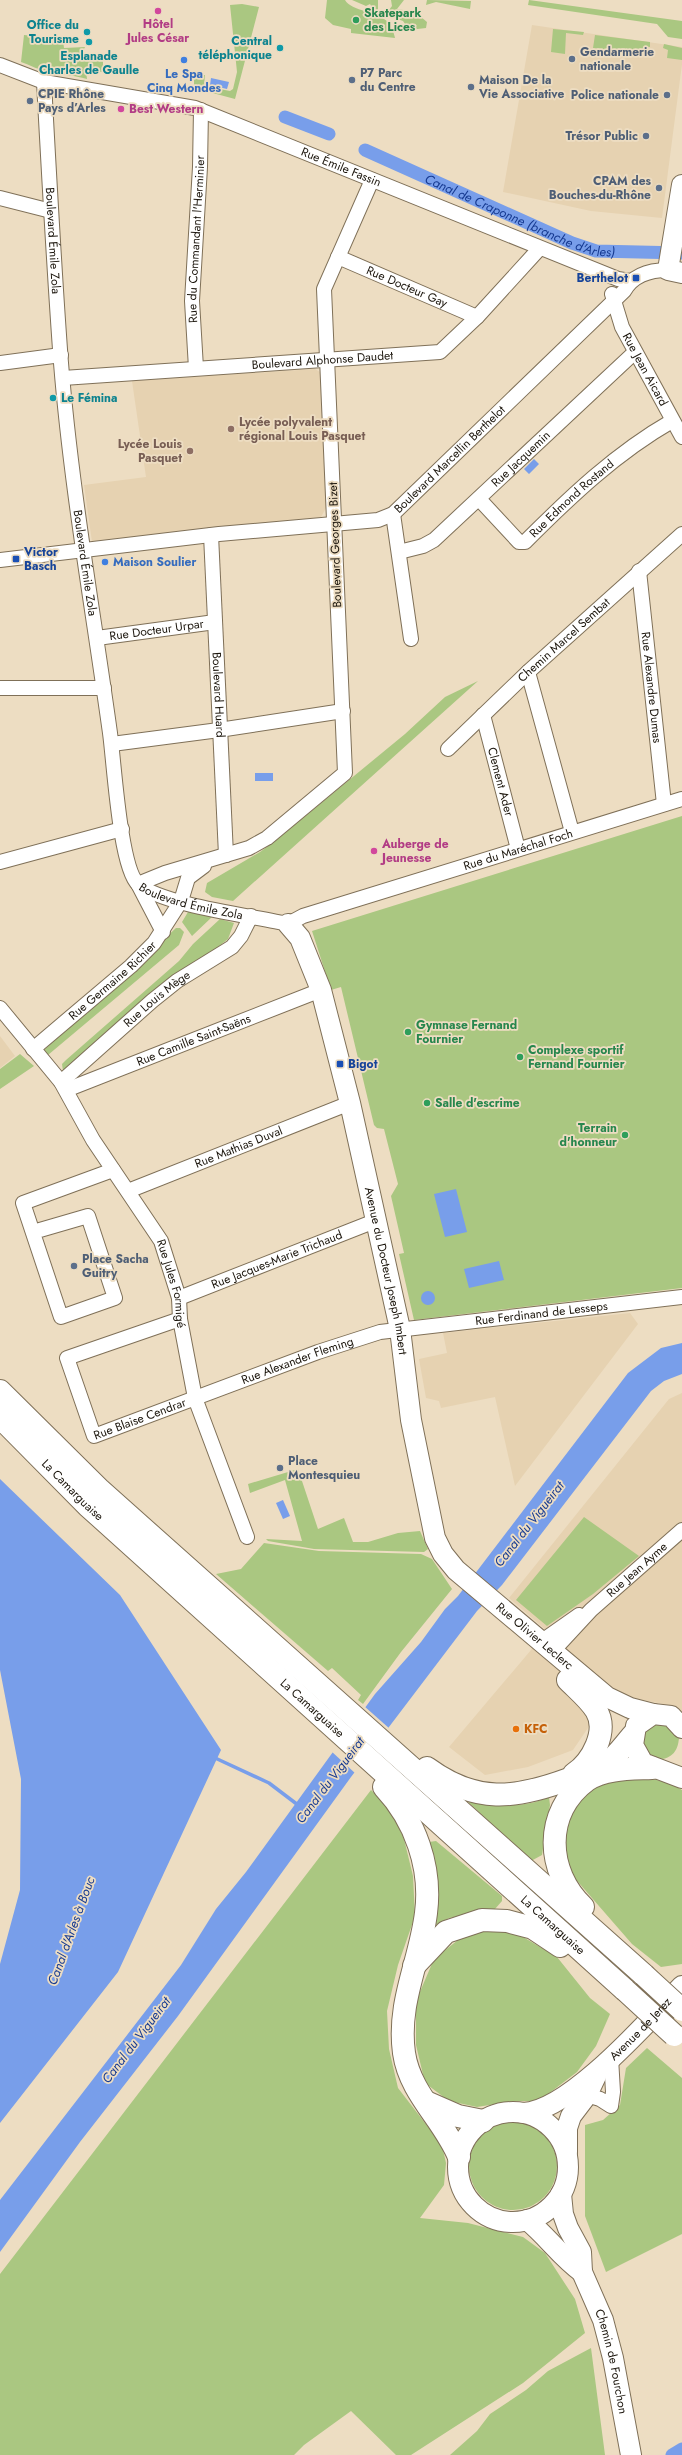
<svg xmlns="http://www.w3.org/2000/svg" width="682" height="2455" font-family="Jost,sans-serif">
  <style>
    .built { fill: #e6d2b1 }
    .green { fill: #aac781 }
    .water { fill: #789eea }
    .pier { fill: #edddc2 }
    .lines { fill: none; stroke-linecap: round; stroke-linejoin: round }
    .stream { stroke: #789eea; stroke-width: 3.5 }
    .canal { stroke: #789eea; stroke-width: 13 }
    .street-casing { stroke: #7f7058; stroke-width: 16 }
    .secondary-casing { stroke: #7f7058; stroke-width: 22 }
    .highway-casing { stroke: #7f7058; stroke-width: 24 }
    .street { stroke: #fff; stroke-width: 14 }
    .secondary { stroke: #fff; stroke-width: 20 }
    .highway { stroke: #fff; stroke-width: 22 }
    .highway-bridge-casing { stroke: #7f7058; stroke-width: 24; stroke-linecap: butt }
    .highway-bridge { stroke: #fff; stroke-width: 22 }
    .hotel-dot { fill: #d1479c; stroke: #edddc2; stroke-width: 1.5 }
    .leisure-dot { fill: #2e9e5b; stroke: #edddc2; stroke-width: 1.5 }
    .culture-dot { fill: #0f9aa8; stroke: #edddc2; stroke-width: 1.5 }
    .service-dot { fill: #5c6f8a; stroke: #edddc2; stroke-width: 1.5 }
    .shop-dot { fill: #3f7fe0; stroke: #edddc2; stroke-width: 1.5 }
    .transit-dot { fill: #1a4fb4; stroke: #edddc2; stroke-width: 1.5 }
    .education-dot { fill: #8d6e63; stroke: #edddc2; stroke-width: 1.5 }
    .food-dot { fill: #e8710a; stroke: #edddc2; stroke-width: 1.5 }
    .labels { text-anchor: middle; dominant-baseline: central; stroke-width: 3.5; stroke-linejoin: round; paint-order: stroke }
    .leisure-label { font-size: 12px; font-weight: bold; fill: #27864d; stroke: #edddc2; text-anchor: start }
    .hotel-label { font-size: 12px; font-weight: bold; fill: #b23c85; stroke: #edddc2; text-anchor: start }
    .culture-label { font-size: 12px; font-weight: bold; fill: #0d838f; stroke: #edddc2; text-anchor: end }
    .service-label { font-size: 12px; font-weight: bold; fill: #4e5e75; stroke: #edddc2; text-anchor: start }
    .shop-label { font-size: 12px; font-weight: bold; fill: #366cbe; stroke: #edddc2 }
    .street-label { font-size: 12px; fill: #1a140b; stroke: #edddc2 }
    .transit-label { font-size: 12px; font-weight: bold; fill: #164399; stroke: #edddc2; text-anchor: start }
    .education-label { font-size: 12px; font-weight: bold; fill: #785e54; stroke: #edddc2; text-anchor: start }
    .food-label { font-size: 12px; font-weight: bold; fill: #c56008; stroke: #edddc2; text-anchor: start }
    .water-label { font-size: 13px; font-style: italic; fill: #163a91; stroke: #edddc2 }
  </style>
  <rect width="100%" height="100%" fill="#edddc2"/>
  <path class="built" d="M532 25 682 47V64L662 218 591 211 503 192Z
    M315 369 320 372 326 508 321 517 140 540 92 542 84 485 146 477 132 381Z
    M0 1036 15 1056 0 1068Z
    M630 1313 638 1324 515 1486 495 1397 441 1408 439 1401 426 1398 419 1359 447 1353 443 1333Z
    M682 1393V1717L669 1705 611 1694 573 1750 528 1767 485 1775 449 1747 547 1631 509 1598 669 1399Z"/>
  <path class="green" d="M327 0H345C351 11 379 12 389 23 392 26 394 34 395 38L351 33V29L333 25 325 18Z
    M352 0H378V10L374 11 370 4 366 6Z
    M391 0H404L397 9 415 12 427 22 426 28 409 30 403 21 392 17 395 14 394 12 386 14 385 11 389 10 392 6Z
    M427 0 471 1 470 9 436 2 426 5Z
    M529 0 682 21V39L668 37 657 24 528 5Z
    M242 4 259 7 235 99 194 88V75H205L204 86 230 91 233 89 237 72 230 5Z
    M553 29 584 32 583 35 566 33 565 54 551 52Z
    M24 35 63 39 64 48 85 47 82 53 103 61V72L86 71 87 79C74 75 62 75 48 72 39 70 30 65 21 62Z
    M595 35 650 42V47L644 46 643 54 593 48Z
    M664 44 682 48V60L667 58 668 50 663 48Z
    M478 681 233 901 212 897 205 892 207 883 260 852 275 841 405 734 445 697Z
    M682 816V1288L414 1320 399 1254 404 1253 391 1196 398 1184 384 1129 377 1128 374 1125 341 987 331 990 312 931Z
    M188 912 212 917 192 936 182 922Z
    M220 919 234 923 228 939 63 1071 62 1064 66 1060 179 961 193 944Z
    M176 928H180L184 932 179 945 48 1055 44 1050Z
    M20 1054 34 1066 0 1089V1069Z
    M298 1469 318 1529 344 1518 353 1542H368L398 1533 420 1531 428 1549 424 1552 314 1549 268 1541 266 1539 302 1541 285 1480 250 1493 248 1484Z
    M584 1517 639 1556 593 1594 547 1626 516 1600Z
    M264 1543 319 1551 421 1554 432 1559 452 1589 401 1652 363 1704 358 1700 361 1695 332 1668 328 1671 216 1574 241 1569Z
    M661 1719 679 1737C678 1758 664 1762 646 1758L638 1732Z
    M643 1777 670 1783 682 1790V1964L661 1967 632 1944 565 1867 560 1844 567 1815 586 1792 611 1780Z
    M371 1790 390 1808 404 1839 413 1876 415 1916 398 1965 387 2011 389 2049 398 2088 442 2145 446 2163 444 2185 420 2218 468 2223 523 2237 545 2253 575 2299 585 2333 523 2383 411 2455H396L351 2411 304 2445 294 2455H0V2274Z
    M549 1797 550 1805 542 1855 531 1861 464 1798C495 1805 519 1810 549 1797Z
    M436 1841 502 1896V1901L495 1909 449 1918 436 1925 433 1921 429 1842Z
    M495 1929 518 1934 557 1957 590 1998 610 2014 596 2046 577 2072 539 2101H515L477 2107 449 2101 425 2083 416 2045V2001L434 1959 463 1936Z
    M647 2048 682 2078V2234L606 2272 585 2216V2125L603 2120 620 2105 626 2068Z
    M469 2166a44 44 0 1 1 88 0a44 44 0 1 1-88 0Z
    M591 2348 605 2455H450L477 2431 490 2414 526 2390 548 2371Z"/>
  <path class="water" d="M211 78 229 82 227 89 210 85Z
    M534 459 539 464 529 474 524 469Z
    M255 773H273V781H255Z
    M456 1189 467 1232 445 1237 434 1194Z
    M499 1261 504 1280 469 1288 464 1269Z
    M421 1298a7 7 0 1 1 14 0a7 7 0 1 1-14 0Z
    M682 1343V1374L664 1381 651 1391 502 1585 477 1611 351 1777 178 2016 80 2142 0 2252V2200L181 1965 216 1909 246 1872 375 1694 421 1642 445 1609 458 1596 628 1373 661 1348Z
    M0 1479 120 1595 221 1750 118 1972 0 2123V1964L20 1890 21 1779 0 1670Z
    M283 1500 290 1516 283 1519 276 1503Z"/>
  <path class="pier" d="M364 1706 390 1729 356 1774 331 1751Z"/>
  <g class="lines">
    <path class="stream" d="M213 1757 269 1783 298 1805"/>
    <g class="canal">
      <path d="M285 117 329 134"/>
      <path id="s1" d="M365 150 572 243 596 251 682 253"/>
      <path d="M672 2455 682 2449"/>
    </g>
    <g class="street-casing">
      <g id="street">
        <path id="s2" d="M0 65 44 82 195 108 618 279 630 281"/>
        <path id="s3" d="M44 82C49 175 54 269 61 363 71 487 93 610 110 733 114 762 120 868 138 884 162 905 253 916 288 924L303 916 682 799"/>
        <path d="M0 198 51 211"/>
        <path id="s4" d="M338 257 477 317"/>
        <path id="s5" d="M612 294 622 327 682 437"/>
        <path d="M0 363 61 355"/>
        <path id="s6" d="M196 368 192 301 200 167 201 110"/>
        <path id="s7" d="M63 378 440 352 477 317 539 249"/>
        <path id="s8" d="M480 500 519 542H525C570 497 616 453 672 421"/>
        <path d="M393 514 411 639"/>
        <path id="s9" d="M211 535 226 855"/>
        <path id="s10" d="M399 552 423 546 434 540 635 352"/>
        <path id="s11" d="M0 560 219 534 378 520 393 514 624 291C633 275 650 270 668 270"/>
        <path id="s12" d="M639 571 664 804"/>
        <path id="s13" d="M97 638 215 622"/>
        <path d="M528 672 572 832"/>
        <path d="M0 688H104"/>
        <path id="s14" d="M483 715 518 849"/>
        <path d="M112 744 219 730 343 711"/>
        <path id="s15" d="M448 749 528 672 682 534"/>
        <path d="M0 862 122 829"/>
        <path d="M138 884 165 873 249 848 267 838 345 773 324 289 372 180"/>
        <path d="M138 884 163 932"/>
        <path id="s16" d="M0 1008 61 1082 93 1140 161 1241 179 1298 180 1319 195 1398 247 1537"/>
        <path id="s17" d="M33 1049 131 966 154 943 181 901 188 878 204 866"/>
        <path id="s18" d="M61 1082 152 1001 177 981 232 947 241 936 251 916"/>
        <path id="s19" d="M66 1090 321 990"/>
        <path id="s20" d="M128 1191 350 1103"/>
        <path d="M33 1232 88 1216 115 1298 61 1317 23 1203 113 1170"/>
        <path id="s21" d="M179 1298 375 1221"/>
        <path id="s22" d="M180 1319 67 1358 94 1436 318 1352 380 1332 682 1297"/>
        <path d="M542 1641 579 1615"/>
        <path id="s23" d="M553 1651 591 1610 682 1530"/>
        <path d="M587 2095 600 2099 611 2106 613 2092 611 2058"/>
      </g>
    </g>
    <g class="secondary-casing">
      <g id="secondary">
        <path d="M682 185 668 270 682 273"/>
        <path id="s24" d="M288 924 300 938 321 990 350 1103 400 1329 411 1420 435 1538 443 1554 456 1570 607 1697 630 1708 653 1714"/>
        <path d="M682 1728 671 1716 653 1714 636 1726 633 1745 643 1763 682 1778"/>
        <circle cx="513" cy="2167" r="55"/>
        <path id="s25" d="M523 2113C569 2112 649 2020 682 1986"/>
        <path d="M567 2152V2128L571 2116 587 2095 596 2076"/>
        <path id="s26" d="M561 2194 563 2214 568 2228 581 2252 582 2272 603 2320 613 2358 631 2455"/>
        <path d="M527 2220C547 2236 561 2257 582 2272"/>
      </g>
    </g>
    <g class="highway-casing">
      <g id="highway">
        <path d="M0 1391 100 1490 644 1975"/>
        <path id="s27" d="M0 1417 88 1506 625 1990"/>
        <path d="M568 1680C578 1690 589 1699 596 1710 609 1731 592 1762 574 1774"/>
        <path d="M427 1768C476 1804 515 1799 569 1779 580 1774 596 1771 606 1764 617 1756 625 1744 633 1735"/>
        <path d="M384 1787C415 1820 432 1867 426 1913 420 1962 397 2002 404 2053 410 2094 444 2120 459 2157"/>
        <path d="M583 1907C546 1872 543 1812 587 1780 605 1768 631 1769 652 1768"/>
        <path d="M414 1966 446 1932 482 1920 507 1921 533 1928 560 1946"/>
        <path d="M426 2102 458 2116 483 2121"/>
      </g>
    </g>
    <use href="#street" class="street"/>
    <use href="#secondary" class="secondary"/>
    <use href="#highway" class="highway"/>
    <g class="highway-bridge-casing">
      <path id="highway-bridge" d="M644 1975 682 2010
        M625 1990 674 2035"/>
    </g>
    <use href="#highway-bridge" class="highway-bridge"/>
  </g>
  <g class="hotel-dot">
    <circle cx="158" cy="11" r="4"/>
    <circle cx="121" cy="109" r="4"/>
    <circle cx="374" cy="851" r="4"/>
  </g>
  <g class="leisure-dot">
    <circle cx="356" cy="20" r="4"/>
    <circle cx="408" cy="1032" r="4"/>
    <circle cx="520" cy="1057" r="4"/>
    <circle cx="427" cy="1103" r="4"/>
    <circle cx="625" cy="1135" r="4"/>
  </g>
  <g class="culture-dot">
    <circle cx="87" cy="32" r="4"/>
    <circle cx="89" cy="42" r="4"/>
    <circle cx="280" cy="48" r="4"/>
    <circle cx="53" cy="398" r="4"/>
  </g>
  <g class="service-dot">
    <circle cx="572" cy="59" r="4"/>
    <circle cx="352" cy="80" r="4"/>
    <circle cx="471" cy="87" r="4"/>
    <circle cx="667" cy="95" r="4"/>
    <circle cx="30" cy="101" r="4"/>
    <circle cx="646" cy="136" r="4"/>
    <circle cx="659" cy="188" r="4"/>
    <circle cx="74" cy="1266" r="4"/>
    <circle cx="280" cy="1468" r="4"/>
  </g>
  <g class="shop-dot">
    <circle cx="184" cy="60" r="4"/>
    <circle cx="105" cy="562" r="4"/>
  </g>
  <g class="transit-dot">
    <rect x="632" y="274" width="8" height="8" rx="2"/>
    <rect x="12" y="555" width="8" height="8" rx="2"/>
    <rect x="336" y="1060" width="8" height="8" rx="2"/>
  </g>
  <g class="education-dot">
    <circle cx="231" cy="429" r="4"/>
    <circle cx="190" cy="451" r="4"/>
  </g>
  <circle class="food-dot" cx="516" cy="1729" r="4"/>
  <g class="labels">
    <g class="leisure-label">
      <text x="364" y="13">Skatepark<tspan x="364" dy="14">des Lices</tspan></text>
      <text x="416" y="1025">Gymnase Fernand<tspan x="416" dy="14">Fournier</tspan></text>
      <text x="528" y="1050">Complexe sportif<tspan x="528" dy="14">Fernand Fournier</tspan></text>
      <text x="435" y="1103">Salle d'escrime</text>
      <text x="617" y="1128" text-anchor="end">Terrain<tspan x="617" dy="14">d'honneur</tspan></text>
    </g>
    <g class="hotel-label">
      <text x="158" y="24" text-anchor="middle">Hôtel<tspan x="158" dy="14">Jules César</tspan></text>
      <text x="129" y="109">Best Western</text>
      <text x="382" y="844">Auberge de<tspan x="382" dy="14">Jeunesse</tspan></text>
    </g>
    <g class="culture-label">
      <text x="79" y="25">Office du<tspan x="79" dy="14">Tourisme</tspan></text>
      <text x="272" y="41">Central<tspan x="272" dy="14">téléphonique</tspan></text>
      <text x="89" y="56" text-anchor="middle">Esplanade<tspan x="89" dy="14">Charles de Gaulle</tspan></text>
      <text x="61" y="398" text-anchor="start">Le Fémina</text>
    </g>
    <g class="service-label">
      <text x="580" y="52">Gendarmerie<tspan x="580" dy="14">nationale</tspan></text>
      <text x="360" y="73">P7 Parc<tspan x="360" dy="14">du Centre</tspan></text>
      <text x="479" y="80">Maison De la<tspan x="479" dy="14">Vie Associative</tspan></text>
      <text x="38" y="94">CPIE Rhône<tspan x="38" dy="14">Pays d’Arles</tspan></text>
      <text x="659" y="95" text-anchor="end">Police nationale</text>
      <text x="638" y="136" text-anchor="end">Trésor Public</text>
      <text x="651" y="181" text-anchor="end">CPAM des<tspan x="651" dy="14">Bouches-du-Rhône</tspan></text>
      <text x="82" y="1259">Place Sacha<tspan x="82" dy="14">Guitry</tspan></text>
      <text x="288" y="1461">Place<tspan x="288" dy="14">Montesquieu</tspan></text>
    </g>
    <g class="shop-label">
      <text x="184" y="74">Le Spa<tspan x="184" dy="14">Cinq Mondes</tspan></text>
      <text x="113" y="562" text-anchor="start">Maison Soulier</text>
    </g>
    <g class="street-label">
      <text stroke="none"><textPath href="#s2" startOffset="358">Rue Émile Fassin</textPath></text>
      <text stroke="none"><textPath href="#s6" startOffset="129">Rue du Commandant l'Herminier</textPath></text>
      <text stroke="none"><textPath href="#s3" startOffset="159">Boulevard Émile Zola</textPath></text>
      <text stroke="none"><textPath href="#s4" startOffset="75">Rue Docteur Gay</textPath></text>
      <text stroke="none"><textPath href="#s7" startOffset="260">Boulevard Alphonse Daudet</textPath></text>
      <text stroke="none"><textPath href="#s5" startOffset="83">Rue Jean Aicard</textPath></text>
      <text stroke="none"><textPath href="#s11" startOffset="475">Boulevard Marcellin Berthelot</textPath></text>
      <text stroke="none"><textPath href="#s10" startOffset="156">Rue Jacquemin</textPath></text>
      <text stroke="none"><textPath href="#s8" startOffset="127">Rue Edmond Rostand</textPath></text>
      <text transform="translate(335 545) rotate(-92)">Boulevard Georges Bizet</text>
      <text stroke="none"><textPath href="#s3" startOffset="483">Boulevard Émile Zola</textPath></text>
      <text stroke="none"><textPath href="#s13" startOffset="60">Rue Docteur Urpar</textPath></text>
      <text stroke="none"><textPath href="#s15" startOffset="159">Chemin Marcel Sembat</textPath></text>
      <text stroke="none"><textPath href="#s12" startOffset="117">Rue Alexandre Dumas</textPath></text>
      <text stroke="none"><textPath href="#s9" startOffset="160">Boulevard Huard</textPath></text>
      <text stroke="none"><textPath href="#s14" startOffset="69">Clement Ader</textPath></text>
      <text stroke="none"><textPath href="#s3" startOffset="1208">Rue du Maréchal Foch</textPath></text>
      <text stroke="none"><textPath href="#s3" startOffset="866">Boulevard Émile Zola</textPath></text>
      <text stroke="none"><textPath href="#s17" startOffset="105">Rue Germaine Richier</textPath></text>
      <text stroke="none"><textPath href="#s18" startOffset="127">Rue Louis Mège</textPath></text>
      <text stroke="none"><textPath href="#s19" startOffset="137">Rue Camille Saint-Saëns</textPath></text>
      <text stroke="none"><textPath href="#s20" startOffset="119">Rue Mathias Duval</textPath></text>
      <text stroke="none"><textPath href="#s21" startOffset="105">Rue Jacques-Marie Trichaud</textPath></text>
      <text stroke="none"><textPath href="#s24" startOffset="363">Avenue du Docteur Joseph Imbert</textPath></text>
      <text stroke="none"><textPath href="#s16" startOffset="328">Rue Jules Formigé</textPath></text>
      <text stroke="none"><textPath href="#s22" startOffset="669">Rue Ferdinand de Lesseps</textPath></text>
      <text stroke="none"><textPath href="#s22" startOffset="419">Rue Alexander Fleming</textPath></text>
      <text stroke="none"><textPath href="#s22" startOffset="251">Rue Blaise Cendrar</textPath></text>
      <text stroke="none"><textPath href="#s27" startOffset="103">La Camarguaise</textPath></text>
      <text stroke="none"><textPath href="#s23" startOffset="117">Rue Jean Ayme</textPath></text>
      <text stroke="none"><textPath href="#s24" startOffset="776">Rue Olivier Leclerc</textPath></text>
      <text stroke="none"><textPath href="#s27" startOffset="427">La Camarguaise</textPath></text>
      <text stroke="none"><textPath href="#s27" startOffset="751">La Camarguaise</textPath></text>
      <text stroke="none"><textPath href="#s25" startOffset="147">Avenue de Jerez</textPath></text>
      <text stroke="none"><textPath href="#s26" startOffset="177">Chemin de Fourchon</textPath></text>
    </g>
    <g class="transit-label">
      <text x="628" y="278" text-anchor="end">Berthelot</text>
      <text x="24" y="552">Victor<tspan x="24" dy="14">Basch</tspan></text>
      <text x="348" y="1064">Bigot</text>
    </g>
    <g class="education-label">
      <text x="239" y="422">Lycée polyvalent<tspan x="239" dy="14">régional Louis Pasquet</tspan></text>
      <text x="182" y="444" text-anchor="end">Lycée Louis<tspan x="182" dy="14">Pasquet</tspan></text>
    </g>
    <g class="food-label">
      <text x="524" y="1729">KFC</text>
    </g>
    <g class="water-label">
      <text stroke="none"><textPath href="#s1" startOffset="169">Canal de Craponne (branche d'Arles)</textPath></text>
      <text transform="translate(529 1524) rotate(-52)">Canal du Vigueirat</text>
      <text transform="translate(330 1780) rotate(-53)">Canal du Vigueirat</text>
      <text transform="translate(71 1931) rotate(-70)">Canal d'Arles à Bouc</text>
      <text transform="translate(136 2040) rotate(-53)">Canal du Vigueirat</text>
    </g>
  </g>
</svg>
